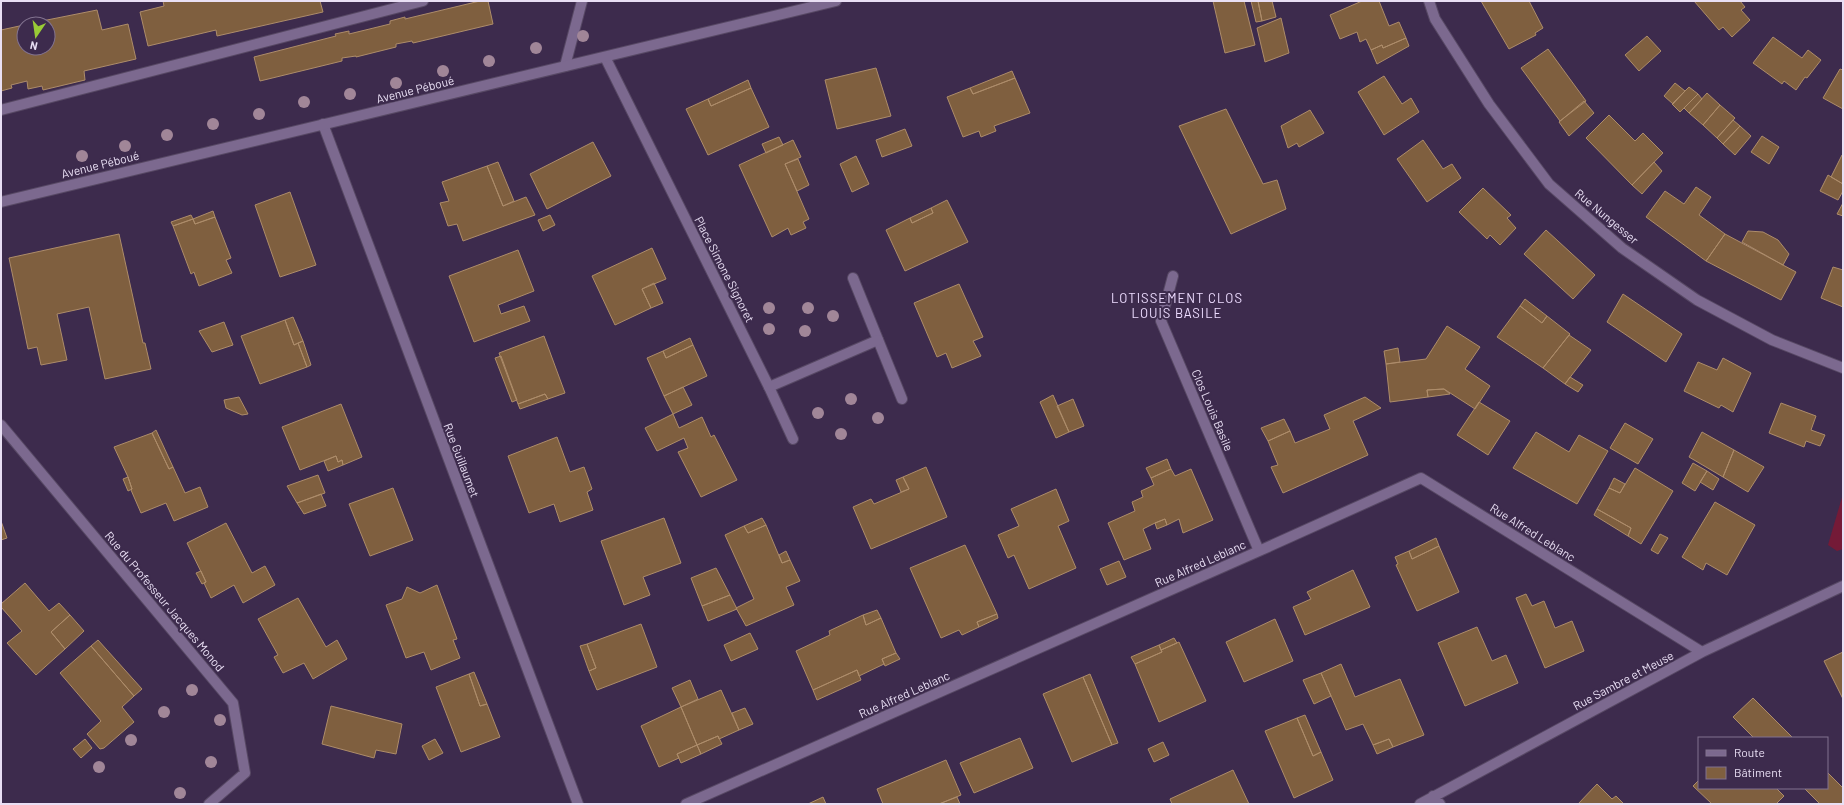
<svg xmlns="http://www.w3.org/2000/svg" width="1844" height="805" font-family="Barlow,sans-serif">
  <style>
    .green { fill: #741a37 }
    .building { fill: #7f5f3f; stroke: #ad8c6a }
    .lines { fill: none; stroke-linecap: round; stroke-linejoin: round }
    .service-casing { stroke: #574864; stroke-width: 12 }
    .minor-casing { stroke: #574864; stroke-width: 12 }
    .tertiary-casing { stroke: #574864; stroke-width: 12 }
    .service { stroke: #7c698f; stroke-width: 10 }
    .minor { stroke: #7c698f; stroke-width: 10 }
    .tertiary { stroke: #7c698f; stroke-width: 10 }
    .tree { fill: #a18698 }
    .labels { text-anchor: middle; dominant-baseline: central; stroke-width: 4; stroke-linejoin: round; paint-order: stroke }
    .street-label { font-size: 12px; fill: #e9dff4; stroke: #3d2b4d }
    .neighbourhood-label { font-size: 13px; letter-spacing: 1px; fill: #eddcff; stroke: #3d2b4d }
  </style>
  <rect width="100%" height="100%" fill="#3d2b4d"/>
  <path class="green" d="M1843 494V549L1837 551 1828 545Z"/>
  <path class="building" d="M163 1H320L323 12 217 36 216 30 148 46 140 12 164 6Z
    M480 1H488L493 24 413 43 412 41 396 44V47L356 57V56L342 58V61L260 81 254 57 336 36 335 34 349 31V34L390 24V21L405 17V19Z
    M1213 1H1244L1255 45 1225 53Z
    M1251 1H1258L1262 21 1256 22Z
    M1258 1H1272L1276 17 1262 21Z
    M1362 1H1379L1389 26 1399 22 1406 38 1383 48 1382 45 1371 50 1366 39 1360 42 1357 32 1340 39 1330 15Z
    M1481 1H1529L1543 28 1535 33 1536 35 1509 49Z
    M1694 1H1740L1745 7 1741 10 1750 20 1732 37 1723 27 1719 30Z
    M97 10 102 30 128 24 136 59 84 71 85 80 43 90 42 86 28 89 27 81 11 85 12 88 1 91V30L24 25V48H48V24H27Z
    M1281 18 1289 53 1265 62 1257 28Z
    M1647 36 1661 51 1639 71 1625 55Z
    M1773 37 1802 58 1808 50 1821 60 1807 78 1805 77 1796 90 1784 81 1782 84 1753 63Z
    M1406 38 1409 46 1377 64 1371 50 1382 45 1383 48Z
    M1548 49 1586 101 1560 121 1521 68Z
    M876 68 891 116 837 129 825 80Z
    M1840 69 1843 70V109L1823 98Z
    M1012 71 1015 78 973 94 970 88Z
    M1384 76 1402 104 1411 98 1419 112 1384 135 1358 92Z
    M1015 78 1030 113 994 126 996 131 981 137 979 131 963 137 947 97 970 88 973 94Z
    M748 80 751 88 711 106 708 99Z
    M1675 83 1685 91 1673 104 1664 96Z
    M1689 87 1698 94 1680 112 1672 104Z
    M751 88 769 127 708 155 686 109 708 99 711 106Z
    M1707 93 1720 105 1703 125 1689 113Z
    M1698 94 1702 99 1689 113 1684 108Z
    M1584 101 1594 113 1569 136 1559 122Z
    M1720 105 1735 118 1717 138 1703 125Z
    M1226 109 1263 184 1277 180 1286 209 1231 234 1179 126Z
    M1310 110 1324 133 1299 147 1297 143 1288 148 1281 126Z
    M1609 115 1635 141 1643 133 1663 153 1632 185 1586 138Z
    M1733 120 1740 126 1723 144 1717 138Z
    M1740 126 1751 136 1735 155 1723 144Z
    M905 129 912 146 882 157 876 140Z
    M1762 136 1779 147 1769 164 1751 152Z
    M779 137 783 145 766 153 762 144Z
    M793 140 801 157 785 164 809 219 803 222 806 228 791 235 788 228 772 237 739 165Z
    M1423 140 1443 169 1452 164 1461 178 1427 202 1397 159Z
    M593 142 611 176 547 209 530 174Z
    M1842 155 1843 156V184L1831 177Z
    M856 156 869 184 852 192 840 164Z
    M798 159 809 185 797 191 785 164Z
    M498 162 514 201 503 206 487 166Z
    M1654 162 1662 171 1642 194 1632 185Z
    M487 166 503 206 526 197 535 215 463 241 457 224 448 226 440 203 449 201 442 182Z
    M1828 175 1843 184V191L1838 200 1820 191Z
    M1696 187 1711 197 1699 215 1725 234 1706 261 1646 217 1665 191 1684 204Z
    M1483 188 1511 215 1507 218 1516 228 1500 245 1490 235 1487 239 1459 212Z
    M290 192 316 265 280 277 255 205Z
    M947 200 968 242 905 271 886 230 910 218 912 223 933 213 931 208Z
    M1843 203V216L1837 214Z
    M931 208 933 213 912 223 910 218Z
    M213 211 215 217 195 224 193 219Z
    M191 215 193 219 173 226 171 222Z
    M550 215 555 225 543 231 538 220Z
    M215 217 231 258 226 260 232 273 199 286 194 272 191 274 173 226 193 219 195 224Z
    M1546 230 1595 275 1573 299 1524 254Z
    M1748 231 1763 232 1778 240 1789 254 1783 265 1742 242Z
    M119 234 143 343H145L151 369 105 379 89 307 57 314 67 360 41 365 37 347 28 349 9 258Z
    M1725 234 1796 272 1781 300 1706 261Z
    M652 248 666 279 642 289 651 308 615 325 592 276Z
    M518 250 534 291 498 305 501 314 524 306 530 321 474 342 449 276Z
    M1833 267 1843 270V307L1821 298Z
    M654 283 663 303 651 308 642 289Z
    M959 284 983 337 973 341 981 356 952 368 946 353 937 357 914 303Z
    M1623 294 1682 334 1666 362 1607 322Z
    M1525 299 1547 316 1542 323 1520 306Z
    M1520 306 1542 323 1547 316 1570 334 1543 368 1497 337Z
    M293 317 303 341 294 345 285 320Z
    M285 320 294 345 298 343 307 367 260 384 241 336Z
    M224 322 233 345 212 352 199 331Z
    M1447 326 1480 347 1465 369 1490 386 1475 409 1444 389 1427 390 1428 397 1390 402 1386 364 1426 359Z
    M1569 335 1591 350 1565 384 1543 368Z
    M544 336 565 393 548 399 545 394 518 404 499 353Z
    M690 338 693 345 666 358 663 351Z
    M303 341 311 365 307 367 298 343Z
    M693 345 707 376 664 396 647 358 663 351 666 358Z
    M1398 348 1400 362 1386 364 1384 351Z
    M501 356 517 400 512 402 495 358Z
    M1723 358 1751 373 1733 412 1721 405 1719 408 1684 391 1698 362 1717 370Z
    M1570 377 1583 385 1578 392 1565 384Z
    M683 387 692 405 673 414 664 396Z
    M1444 389 1450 394 1428 397 1427 390Z
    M545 394 548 399 520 409 518 404Z
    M1053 395 1069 432 1056 438 1040 402Z
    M239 397 248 414 242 415 226 408 224 400Z
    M1365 397 1381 408 1353 421 1368 455 1283 493 1271 467 1278 465 1268 441 1290 431 1295 443 1330 429 1324 415Z
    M1073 399 1084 426 1069 432 1057 406Z
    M1479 402 1510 421 1488 455 1457 435Z
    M1781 403 1816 416 1811 430 1825 435 1820 446 1806 441 1804 447 1769 433Z
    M341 404 362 457 343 465 342 460 338 462 336 456 300 470 282 427Z
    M673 414 679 428 702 417 711 437 714 435 737 480 701 497 678 452 688 448 684 438 657 451 645 428Z
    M1284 419 1290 431 1268 441 1261 428Z
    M1625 423 1653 439 1638 464 1610 448Z
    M156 430 173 467 169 469 152 433Z
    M1536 432 1569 452 1579 435 1608 451 1577 504 1513 468Z
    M1702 432 1734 450 1723 477 1689 457Z
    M152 433 169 469 173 467 185 493 200 487 208 507 174 521 166 503 141 513 131 490 132 489 128 477 114 447Z
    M557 437 570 472 584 467 592 489 587 492 593 510 560 522 554 504 529 513 508 456Z
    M1734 450 1764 467 1748 492 1723 477Z
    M336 456 338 462 342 460 343 465 328 471 324 461Z
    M1167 459 1171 469 1151 478 1146 468Z
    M1693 463 1707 471 1695 491 1682 483Z
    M926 467 947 517 871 549 853 507 871 499 874 504 909 489 903 477Z
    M1635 468 1673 491 1641 544 1628 536 1631 528 1597 509 1609 488 1620 493Z
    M1171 469 1175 476 1191 469 1213 520 1183 533 1179 519 1167 525 1165 519 1155 523 1143 529 1151 549 1124 560 1108 523 1135 511 1132 502 1143 497 1141 491 1154 485 1151 478Z
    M1707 471 1719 479 1713 490 1700 482Z
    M318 475 325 493 297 503 287 486Z
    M128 477 132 489 128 491 123 479Z
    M903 477 909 489 901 492 896 480Z
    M1614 478 1625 484 1620 493 1609 488Z
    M393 488 413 540 370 556 349 504Z
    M1056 489 1069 521 1058 526 1076 568 1029 589 1014 555 1008 558 998 535 1019 526 1011 509Z
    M321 494 326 506 304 514 297 503Z
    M1715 502 1755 525 1727 575 1706 563 1703 570 1682 557Z
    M1597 509 1631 528 1628 536 1594 515Z
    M664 518 681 563 643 577 650 595 624 605 601 541Z
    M762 518 766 525 748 533 744 526Z
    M1165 519 1167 525 1157 529 1155 523Z
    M1 521 7 538 1 540Z
    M226 523 252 573 265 566 275 585 243 603 234 585 211 598 204 583 206 582 187 543Z
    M766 525 782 563 790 560 800 581 786 587 794 605 746 626 736 608 754 599 725 535 744 526 748 533Z
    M1660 534 1668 538 1658 554 1651 550Z
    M1436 538 1439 546 1412 559 1409 551Z
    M965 545 997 614 977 622 979 627 962 635 959 630 941 638 910 568Z
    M1439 546 1459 592 1417 611 1396 565 1398 564 1395 557 1409 551 1412 559Z
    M786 551 790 560 782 563 779 555Z
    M1119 561 1126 577 1107 585 1100 569Z
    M716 568 730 595 702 606 691 578Z
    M1353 570 1370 607 1305 635 1293 607 1311 599 1307 592Z
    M201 571 206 582 202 584 196 573Z
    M25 583 49 611 59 603 70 615 51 632 65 649 36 675 7 643 22 631 1 607V604Z
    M437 585 457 639 453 640 460 658 431 670 424 652 406 658 386 605 402 599 407 587 420 593Z
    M1526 594 1532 606 1544 601 1555 628 1572 621 1584 651 1545 668 1516 598Z
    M730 595 737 609 708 621 702 606Z
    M298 598 326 647 337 640 347 659 313 679 304 663 283 673 274 657 278 655 258 619Z
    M877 610 881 618 866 625 863 615Z
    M997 614 998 618 979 627 977 622Z
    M70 615 84 631 65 649 51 632Z
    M863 615 866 625 881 618 896 653 882 659 884 664 859 676 857 670 813 690 796 651 830 635 829 631Z
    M1275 619 1293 661 1244 682 1226 642Z
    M641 624 657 667 597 690 589 671 596 668 587 644Z
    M1477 627 1492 661 1506 655 1518 683 1465 706 1438 643Z
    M750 633 758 649 731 661 724 645Z
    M1174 638 1177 643 1161 650 1159 645Z
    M98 640 142 689 134 696 91 646Z
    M1179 642 1206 701 1159 722 1135 664 1162 652 1161 650Z
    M587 644 596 668 589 671 580 646Z
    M1159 645 1162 652 1135 664 1131 657Z
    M91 646 134 696 122 707 134 722 104 748 100 749 87 734 101 721 60 673Z
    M1843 652V699L1824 661Z
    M896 653 900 659 885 666 882 659Z
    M1341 664 1355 697 1400 679 1424 735 1393 747 1389 739 1373 745 1363 724 1346 730 1321 673Z
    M857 670 861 680 817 700 813 690Z
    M474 672 487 704 480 706 469 674Z
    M1321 673 1331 696 1314 704 1303 680Z
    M469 674 480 706 487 704 500 737 461 752 436 687Z
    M1090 674 1118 743 1112 745 1083 677Z
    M1083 677 1112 745 1072 762 1043 694Z
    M690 680 698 699 681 707 672 688Z
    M721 690 739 730 719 739 718 736 697 745 681 707Z
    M1753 698 1793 738H1754L1733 717Z
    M331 706 402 724 396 754 376 750 374 758 322 744Z
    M681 707 697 745 677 754 679 758 659 767 641 726Z
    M745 708 753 724 739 730 732 713Z
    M1305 715 1321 752 1313 756 1297 718Z
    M1297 718 1313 756 1321 752 1333 780 1294 798 1265 731Z
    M718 736 722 744 701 754 697 745Z
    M1020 738 1033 768 974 793 960 763Z
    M85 739 92 748 81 758 73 749Z
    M435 739 443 753 429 760 422 746Z
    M1389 739 1393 747 1377 754 1373 745Z
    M1163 742 1169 755 1154 762 1148 749Z
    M697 745 701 754 681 763 677 754Z
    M946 760 961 795 939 804H883L877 789Z
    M1233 770 1249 804H1172L1170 799Z
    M1827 772 1843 788V804H1820L1804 788H1827Z
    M1699 780V788H1776L1784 796 1776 804H1712L1693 786Z
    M1597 784 1612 799 1616 796 1624 804H1578Z
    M823 797 826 804H808Z
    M957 797 960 804H939Z"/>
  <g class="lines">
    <g class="service-casing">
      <path id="service" d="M565 66 582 1
        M1 110 423 1
        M853 278 902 399
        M769 387 793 439"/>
    </g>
    <g class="minor-casing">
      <path id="minor" d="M1429 1 1435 19 1489 104 1549 184 1622 248 1697 300 1772 340 1843 368
        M605 57 769 387 878 340
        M323 124 578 804
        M1173 276 1161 321 1259 551
        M1 425 233 703 245 773 209 804
        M1433 796 1440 804
        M686 804 1259 551 1421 478 1702 652
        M1420 804 1702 652 1843 586"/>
    </g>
    <g class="tertiary-casing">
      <path id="tertiary" d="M1 202 836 1"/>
    </g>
    <use href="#service" class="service"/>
    <use href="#minor" class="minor"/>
    <use href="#tertiary" class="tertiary"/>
  </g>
  <g class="tree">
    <circle cx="583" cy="36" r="6"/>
    <circle cx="536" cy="48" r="6"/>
    <circle cx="489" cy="61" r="6"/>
    <circle cx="443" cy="71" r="6"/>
    <circle cx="396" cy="83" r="6"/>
    <circle cx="350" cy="94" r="6"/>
    <circle cx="304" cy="102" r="6"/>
    <circle cx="259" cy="114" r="6"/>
    <circle cx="213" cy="124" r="6"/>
    <circle cx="167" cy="135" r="6"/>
    <circle cx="125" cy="146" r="6"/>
    <circle cx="82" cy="156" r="6"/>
    <circle cx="769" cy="308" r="6"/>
    <circle cx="808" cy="308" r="6"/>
    <circle cx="833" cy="316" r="6"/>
    <circle cx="769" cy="329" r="6"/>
    <circle cx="805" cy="331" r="6"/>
    <circle cx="851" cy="399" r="6"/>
    <circle cx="818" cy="413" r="6"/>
    <circle cx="878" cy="418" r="6"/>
    <circle cx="841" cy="434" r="6"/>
    <circle cx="192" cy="690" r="6"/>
    <circle cx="164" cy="712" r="6"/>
    <circle cx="220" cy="720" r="6"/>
    <circle cx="131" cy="740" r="6"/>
    <circle cx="211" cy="762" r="6"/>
    <circle cx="99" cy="767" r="6"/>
    <circle cx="180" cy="793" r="6"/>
  </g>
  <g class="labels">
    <g class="street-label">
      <text transform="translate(415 89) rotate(-14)">Avenue Péboué</text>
      <text transform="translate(100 164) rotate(-14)">Avenue Péboué</text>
      <text transform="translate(1607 216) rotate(40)">Rue Nungesser</text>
      <text transform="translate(725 269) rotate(63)">Place Simone Signoret</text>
      <text transform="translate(1213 410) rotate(67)">Clos Louis Basile</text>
      <text transform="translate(462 460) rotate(69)">Rue Guillaumet</text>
      <text transform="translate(1533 532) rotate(32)">Rue Alfred Leblanc</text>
      <text transform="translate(1200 563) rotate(-24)">Rue Alfred Leblanc</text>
      <text transform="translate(165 601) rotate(50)">Rue du Professeur Jacques Monod</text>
      <text transform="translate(1623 680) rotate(-28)">Rue Sambre et Meuse</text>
      <text transform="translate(904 694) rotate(-24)">Rue Alfred Leblanc</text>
    </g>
    <g class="neighbourhood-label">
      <text x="1177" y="298">LOTISSEMENT CLOS<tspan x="1177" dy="15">LOUIS BASILE</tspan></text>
    </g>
  </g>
  <rect width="1844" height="805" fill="none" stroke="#e9dff4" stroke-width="4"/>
  <rect x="1698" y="737" width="130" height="52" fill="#3d2b4d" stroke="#827390"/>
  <rect x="1706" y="750" width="20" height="6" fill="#7c698f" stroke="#827390"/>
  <text x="1734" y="757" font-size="12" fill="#e9dff4">Route</text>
  <rect x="1706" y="767" width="20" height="12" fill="#7f5f3f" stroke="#827390"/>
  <text x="1734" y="777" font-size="12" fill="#e9dff4">Bâtiment</text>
  <g transform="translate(36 36) rotate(193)"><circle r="19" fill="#3d2b4d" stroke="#827390"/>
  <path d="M0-3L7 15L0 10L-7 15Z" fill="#99cb36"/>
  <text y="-6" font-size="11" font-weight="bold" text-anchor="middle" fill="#e9dff4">N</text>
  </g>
</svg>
